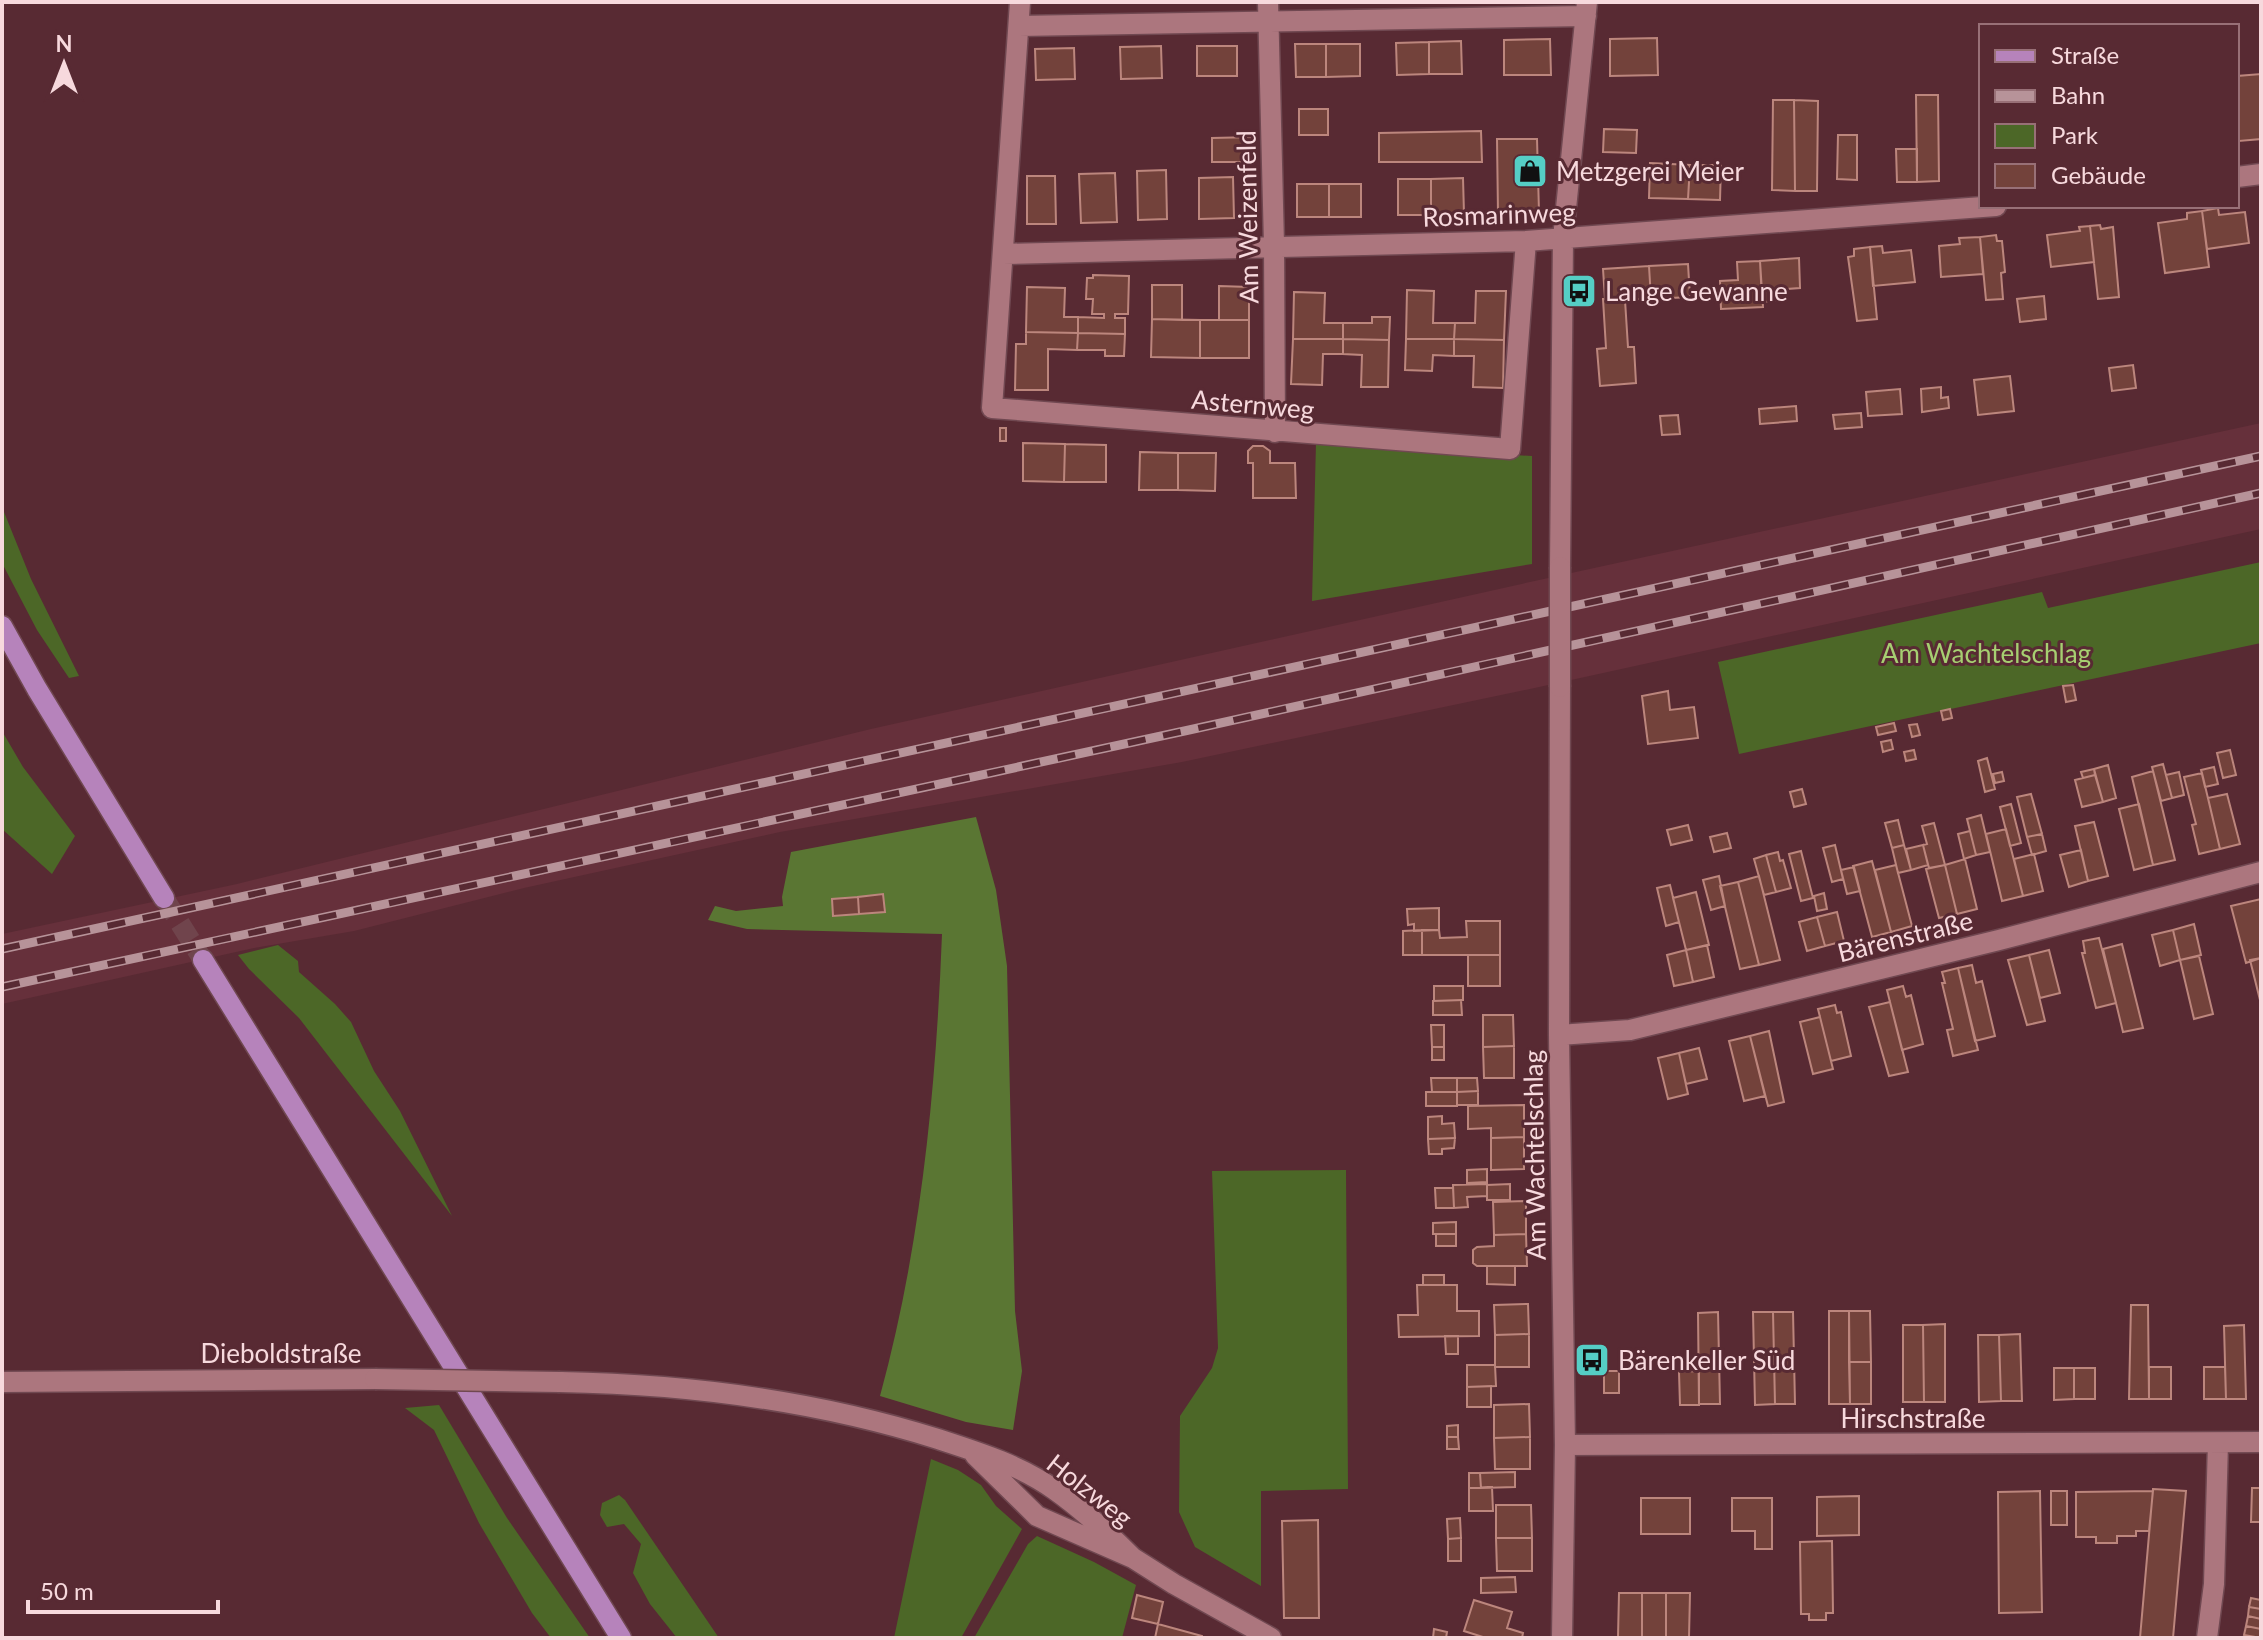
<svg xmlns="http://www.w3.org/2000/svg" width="2263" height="1640" font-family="Lato,sans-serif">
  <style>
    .built { fill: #66303b }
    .green { fill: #4c6727 }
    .forest { fill: #5a7633 }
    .building { fill: #73423b; stroke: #bc867d; stroke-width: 2 }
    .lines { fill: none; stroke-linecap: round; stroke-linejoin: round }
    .major-tunnel { stroke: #70444c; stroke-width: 20; stroke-dasharray: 20 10; stroke-linecap: butt }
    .minor-casing { stroke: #704851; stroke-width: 23 }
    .major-casing { stroke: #704851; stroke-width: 23 }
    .minor { stroke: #ac767e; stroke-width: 20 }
    .major { stroke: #b683bb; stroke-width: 20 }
    .rail-casing { stroke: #b79399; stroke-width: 9 }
    .rail { stroke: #582a33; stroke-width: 6; stroke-dasharray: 18; stroke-linecap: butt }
    .minor-bridge-casing { stroke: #704851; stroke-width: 23; stroke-linecap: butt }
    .minor-bridge { stroke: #ac767e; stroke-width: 20 }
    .labels { text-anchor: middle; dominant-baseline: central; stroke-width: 6; stroke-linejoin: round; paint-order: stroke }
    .poi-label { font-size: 26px; fill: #f7d9dd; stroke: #582a33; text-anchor: start }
    .street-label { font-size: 26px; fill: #f7d9dd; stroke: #582a33 }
    .park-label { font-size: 26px; fill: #a6cf71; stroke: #582a33 }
  </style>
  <rect width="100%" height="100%" fill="#582a33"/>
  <path class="built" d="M2261 423V529L1530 689 1182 762 780 832 524 888 354 931 254 948 2 1004V934L237 884 871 729 1530 582Z"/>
  <path class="green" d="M1316 443 1532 456V564L1312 601Z
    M2 507 31 579 79 676 69 678 37 630 2 563Z
    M2261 562V643L1739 754 1718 662 2042 592 2048 608Z
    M2 731 23 767 75 836 52 874 2 829Z
    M278 945 298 961 299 972 335 1004 351 1022 374 1071 400 1111 452 1216 299 1018 249 969 238 955Z
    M1346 1170 1348 1489 1261 1491V1586L1195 1547 1179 1512 1180 1416 1212 1368 1218 1348 1212 1171Z
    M439 1405 507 1518 590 1638H551L532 1613 479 1523 434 1430 405 1408Z
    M931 1459 958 1470 981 1485 996 1506 1022 1529 961 1638H894Z
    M619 1495 625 1500 719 1638H677L650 1604 633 1573 641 1544 624 1524 607 1527 600 1515 602 1503Z
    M1037 1536 1094 1562 1136 1585 1122 1638H974L1028 1544Z"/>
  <path class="forest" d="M976 817 996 890 1007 966 1015 1311 1022 1371 1013 1430 966 1422 880 1396C921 1246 936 1089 942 934L747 929 708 920 715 906 736 911 783 906 782 897 791 852Z"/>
  <path class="building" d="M1657 38 1658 75 1610 76V39Z
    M1550 39 1551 75H1504V40Z
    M1461 41 1462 74H1429V42Z
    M1429 42V74L1397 75 1396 43Z
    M1295 44H1326V77H1296Z
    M1326 44H1360V76L1326 77Z
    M1161 46 1162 78 1121 79 1120 47Z
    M1197 46H1237V76H1197Z
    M1074 48 1075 79 1036 80 1035 49Z
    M2261 74V139L2239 141 2237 76Z
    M1916 95H1938L1939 181 1917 182Z
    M1773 100H1794L1795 191 1772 190Z
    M1794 100 1818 101 1817 191H1795Z
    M1299 109H1328V135H1299Z
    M1604 129 1637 130 1636 153 1603 152Z
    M1481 131 1482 162H1379V133Z
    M1838 135H1857V180L1837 179Z
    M1254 137 1255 162H1212V138Z
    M1497 139H1537L1539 212 1498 213Z
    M1896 149H1917V182H1897Z
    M1650 163 1690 165 1688 199 1649 198Z
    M1690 165H1721L1720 200 1688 199Z
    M1166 170 1167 219 1138 220 1137 171Z
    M1115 173 1117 222 1081 223 1079 174Z
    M1027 176H1055L1056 224H1027Z
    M1233 177 1234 218 1199 219V178Z
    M1463 178 1464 214 1431 215V179Z
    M1398 179H1431V215H1398Z
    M1297 184H1329V217H1297Z
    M1329 184H1361V217H1329Z
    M2218 208 2219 215 2245 212 2249 243 2207 249 2202 211Z
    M2202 211 2209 267 2165 273 2158 223 2187 219V213Z
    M2100 225 2101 229 2113 227 2119 297 2098 299 2090 226Z
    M2090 226 2094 262 2051 267 2047 235 2080 231 2079 227Z
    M1996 235 1997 241H2002L2005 272 2001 273 2003 299 1986 300 1980 237Z
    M1980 237 1983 274 1941 277 1939 246 1960 244 1959 238Z
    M1882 246 1883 253 1911 250 1915 282 1873 286 1870 247Z
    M1870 247 1877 319 1857 321 1848 257 1854 256V249Z
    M1799 258 1800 288 1787 289V300L1762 302 1760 261Z
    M1760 261 1763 307 1721 309 1720 281 1738 280 1737 262Z
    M1688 264 1690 297 1651 299 1649 266Z
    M1649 266 1651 299H1605L1603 269Z
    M1093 275 1129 276 1128 314H1115V318H1125V334L1078 333V317L1104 318V314H1092L1093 299H1086L1087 278H1093Z
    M1152 285H1182V320L1152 319Z
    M1219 286 1249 287V320H1219Z
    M1027 287 1065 288 1064 317H1078V333L1026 332Z
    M1407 290 1434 291 1433 323H1455L1454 339H1406Z
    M1476 291H1506L1504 340 1454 339 1455 323H1475Z
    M1294 292 1325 293 1324 323H1343V339H1293Z
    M2044 296 2046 319 2020 322 2017 299Z
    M1603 299 1625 300 1628 347H1634L1636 383 1600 386 1597 349 1606 348Z
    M1372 317H1390L1389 340 1343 339V323H1372Z
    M1152 319 1200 320V358L1151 357Z
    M1200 320H1249V358H1200Z
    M1026 332 1078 333 1077 350 1048 349V390H1015L1016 344H1026Z
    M1078 333 1125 334 1124 356H1105V350H1077Z
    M1293 339H1343V354H1323L1322 385 1291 384Z
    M1343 339 1389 340 1388 387H1361L1362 355 1343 354Z
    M1406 339H1454V356L1433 355 1432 371 1405 370Z
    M1454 339 1504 340 1503 388 1473 387 1474 356H1454Z
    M2133 365 2136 388 2112 391 2109 368Z
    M2010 376 2014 411 1978 415 1974 380Z
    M1941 387V398L1948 397 1949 408 1922 412 1921 389Z
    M1900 389 1902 414 1868 416 1866 392Z
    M1796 406 1797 421 1760 424 1759 409Z
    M1861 413 1862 427 1835 429 1833 415Z
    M1678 415 1680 434 1662 435 1660 416Z
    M1000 428H1006V441H1000Z
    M1023 443 1065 444 1064 482 1023 481Z
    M1065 444 1106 445V482H1064Z
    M1253 446H1263L1270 451V463H1295L1296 498H1253V463H1248V451Z
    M1140 452 1178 453V490H1139Z
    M1178 453H1216L1215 491 1178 490Z
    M2073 685 2076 700 2066 702 2063 686Z
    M1668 691 1670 710 1694 707 1698 738 1648 744 1642 696Z
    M1950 709 1952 718 1943 720 1941 711Z
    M1894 723 1896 731 1878 735 1876 727Z
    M1917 724 1920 735 1912 737 1909 725Z
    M1891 740 1893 749 1883 752 1881 742Z
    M1914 750 1916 759 1906 761 1904 752Z
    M2230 750 2236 775 2223 778 2217 753Z
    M1987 758 1995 789 1985 792 1978 761Z
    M2163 764 2172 798 2161 801 2152 767Z
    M2108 765 2116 798 2103 802 2094 769Z
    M2214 767 2218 784 2205 787 2201 770Z
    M2094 769 2095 775 2083 778 2081 772Z
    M2153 771 2175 860 2153 865 2132 777Z
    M2002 772 2004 781 1995 783 1993 774Z
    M2179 772 2184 795 2172 798 2166 775Z
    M2202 773 2220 849 2199 854 2192 825 2196 824 2184 777Z
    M2095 775 2103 802 2082 807 2075 780Z
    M1802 789 1806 804 1794 807 1790 792Z
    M2031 794 2042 834 2027 837 2017 797Z
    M2227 794 2240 844 2220 849 2208 798Z
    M2011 804 2021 843 2010 846 2000 807Z
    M2139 804 2153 865 2134 870 2119 809Z
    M1981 815 1990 852 1976 855 1967 819Z
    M1898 820 1904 845 1892 848 1885 823Z
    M2094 822 2108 876 2088 881 2075 826Z
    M1934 823 1945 865 1929 868 1923 845 1927 844 1922 826Z
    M1688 825 1692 840 1671 845 1667 830Z
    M2006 829 2023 896 2002 901 1986 834Z
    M1970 831 1976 855 1964 859 1958 834Z
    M1727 833 1731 848 1714 852 1710 837Z
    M2042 834 2046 851 2032 855 2027 837Z
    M1835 845 1843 879 1832 882 1823 848Z
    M1904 845 1911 870 1898 873 1892 848Z
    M1923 845 1928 865 1911 870 1906 849Z
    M2081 850 2088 881 2069 887 2060 855Z
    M1801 851 1813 898 1801 901 1789 854Z
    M1778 852 1780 861 1783 860 1791 888 1776 892 1766 855Z
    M2034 854 2043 891 2023 896 2014 859Z
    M1766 855 1776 892 1764 895 1754 859Z
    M1965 859 1977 909 1957 914 1945 865Z
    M1872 861 1891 932 1872 937 1853 866Z
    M1896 865 1912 926 1891 932 1875 870Z
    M1945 865 1957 914 1939 918 1926 869Z
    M1854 867 1860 891 1847 894 1841 870Z
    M1719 876 1725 906 1711 910 1703 880Z
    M1759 876 1780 960 1759 965 1738 882Z
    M1738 882 1759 965 1740 969 1720 886Z
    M1670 885 1679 922 1666 926 1657 888Z
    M1696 892 1709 945 1686 950 1673 898Z
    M1824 893 1827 909 1817 911 1814 896Z
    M883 894 885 912 859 914 858 897Z
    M858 897 859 914 833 916 832 899Z
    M2261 899V958L2246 963 2231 906Z
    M1439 908V930L1414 931V924L1408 925 1407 909Z
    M1837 912 1844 941 1825 946 1817 917Z
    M1817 917 1825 946 1807 951 1799 922Z
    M1466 921H1500V955H1422V930H1439L1440 938 1467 937Z
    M2194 924 2201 955 2180 960 2173 930Z
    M1422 930V955H1403V931Z
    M2173 930 2180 960 2160 966 2152 935Z
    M2099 938 2116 1003 2096 1008 2082 953H2085L2083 941Z
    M2122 944 2143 1028 2123 1032 2103 949Z
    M1707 945 1714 977 1693 982 1686 950Z
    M1686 950 1693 982 1674 986 1667 955Z
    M2049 950 2060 993 2040 998 2029 955Z
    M1468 955H1500V986H1468Z
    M2029 955 2045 1021 2027 1025 2008 960Z
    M2199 956 2213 1014 2194 1019 2180 960Z
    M2261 958V1004L2250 960Z
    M1972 965 1976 983 1982 981 1995 1036 1975 1041 1958 968Z
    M1958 968 1978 1050 1953 1056 1947 1030 1953 1029 1942 983H1945L1942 972Z
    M1434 986H1463V1000L1434 1001Z
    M1903 986 1906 997 1911 995 1923 1044 1902 1050 1887 990Z
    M1461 1000 1462 1015H1433V1001Z
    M1890 1002 1908 1072 1889 1076 1869 1007Z
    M1835 1005 1837 1013 1841 1012 1851 1056 1831 1061 1818 1009Z
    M1483 1015H1513L1514 1046 1483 1047Z
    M1820 1017 1833 1069 1813 1074 1800 1022Z
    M1431 1025H1444V1047H1432Z
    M1769 1031 1784 1102 1768 1106 1750 1036Z
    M1750 1036 1765 1096 1744 1101 1729 1041Z
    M1514 1046V1078H1484L1483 1047Z
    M1432 1047H1444V1060H1432Z
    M1699 1048 1707 1079 1686 1084 1679 1053Z
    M1679 1053 1688 1094 1668 1099 1658 1058Z
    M1431 1078H1457V1092H1432Z
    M1457 1078H1477L1478 1091 1457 1092Z
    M1478 1091V1105H1457V1092Z
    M1426 1092H1457V1106H1426Z
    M1524 1105V1137L1491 1138V1128L1468 1129V1106Z
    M1442 1116V1124L1454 1123 1455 1138 1428 1139V1117Z
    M1524 1137V1169L1491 1170V1138Z
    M1455 1138 1454 1148 1442 1149V1154H1429L1428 1139Z
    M1487 1169V1182L1467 1183V1170Z
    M1487 1184V1196L1467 1197 1468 1207 1454 1208 1453 1185Z
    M1510 1184V1200H1487V1185Z
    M1435 1188H1453L1454 1208H1436Z
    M1526 1201V1234L1494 1235 1493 1202Z
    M1456 1222V1234H1433V1223Z
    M1436 1234H1456V1246H1436Z
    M1526 1234 1527 1266H1477L1473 1263V1250L1477 1247 1494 1246V1235Z
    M1487 1266H1515V1285L1487 1284Z
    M1423 1275H1444V1285H1423Z
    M1417 1285H1457V1311H1479V1336L1399 1337 1398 1315H1418Z
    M1528 1304 1529 1334 1495 1335 1494 1305Z
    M2131 1305H2148L2149 1399H2129Z
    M1829 1311H1849L1850 1404H1829Z
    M1849 1311H1870L1871 1362H1849Z
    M1718 1312 1720 1404H1699L1698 1313Z
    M1753 1312H1773L1775 1404 1755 1405Z
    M1773 1312H1793L1795 1404H1775Z
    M1945 1324V1402H1924L1923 1325Z
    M1903 1325H1923L1924 1402H1903Z
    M2244 1325 2246 1399H2226L2224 1326Z
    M1529 1334V1367H1495V1335Z
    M2020 1334 2022 1401H2001L1999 1335Z
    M1978 1335H1999L2001 1401 1979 1402Z
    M1445 1336H1458V1354H1446Z
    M1849 1362H1871V1404H1850Z
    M1467 1365H1495L1496 1386 1467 1387Z
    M2149 1367H2171V1399H2149Z
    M2204 1367H2225L2226 1399H2204Z
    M2054 1368H2074V1399L2054 1400Z
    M2074 1368H2095V1399H2074Z
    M1604 1371H1619V1393H1604Z
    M1699 1371V1405H1680L1679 1372Z
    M1491 1386V1407H1467V1387Z
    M1529 1404 1530 1437 1494 1438V1405Z
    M1458 1425V1437H1447V1426Z
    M1447 1437H1458L1459 1449H1447Z
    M1530 1437V1469H1495L1494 1438Z
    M1515 1472V1487L1481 1488 1480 1473Z
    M1469 1473H1480L1481 1488H1469Z
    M1492 1487 1493 1511H1469V1488Z
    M2252 1488H2261V1522H2251Z
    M2153 1489 2186 1491 2173 1638H2140Z
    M2040 1491 2042 1612 1999 1613 1998 1492Z
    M2051 1491H2067V1525H2051Z
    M2153 1491 2149 1531H2136V1536H2117V1543H2096V1537H2076V1492Z
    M1859 1496V1535L1817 1536V1497Z
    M1641 1498H1690V1534H1641Z
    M1732 1498H1772V1549H1755V1531H1732Z
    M1496 1505H1531L1532 1538H1496Z
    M1460 1518 1461 1538 1448 1539 1447 1519Z
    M1318 1520 1319 1618H1284L1282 1521Z
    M1461 1538V1561H1448V1539Z
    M1496 1538H1532V1571H1497Z
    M1832 1541 1833 1613H1826V1620H1809V1614H1801L1800 1542Z
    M1515 1577 1516 1592 1481 1593V1578Z
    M1619 1593H1642V1637H1618Z
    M1642 1593H1666V1637H1642Z
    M1666 1593H1690L1689 1637H1666Z
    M1137 1595 1163 1602 1158 1624 1132 1618Z
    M2251 1598 2261 1600V1609L2249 1607Z
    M1474 1600 1512 1612 1507 1628 1523 1633 1522 1638H1486L1464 1631Z
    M2249 1607 2261 1609V1619L2248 1616Z
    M2248 1616 2261 1619V1629L2246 1626Z
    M1158 1624 1202 1636V1638H1155Z
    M2246 1626 2261 1629V1638L2244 1635Z
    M1434 1629 1447 1632 1446 1638H1433Z"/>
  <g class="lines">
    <path class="major-tunnel" d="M164 898 203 960"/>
    <g class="minor-casing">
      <path id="minor" d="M1020 2 992 408 1510 449 1526 241
        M1268 2 1274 245 1275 432
        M1019 26 1586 16
        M2237 177 2261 174
        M1003 254 1526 241 1996 206
        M1560 567 1563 238 1587 2
        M1560 687 1559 1035 1565 1445 1562 1638
        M1559 1035 1630 1030 1999 940 2261 872
        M2 1382 375 1379
        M560 1382C687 1384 817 1401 938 1439 978 1452 1020 1465 1055 1490 1083 1510 1109 1534 1133 1558
        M1565 1445 2261 1442
        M975 1455 1037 1516 1133 1558 1174 1584 1271 1638
        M2207 1638 2214 1584 2218 1443"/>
    </g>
    <g class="major-casing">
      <path id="major" d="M2 626 37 689 164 898
        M203 960 621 1638"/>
    </g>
    <use href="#minor" class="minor"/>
    <use href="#major" class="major"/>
    <g class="rail-casing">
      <path id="rail" d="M2 949 2261 456
        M2 987 1189 730 2261 493"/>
    </g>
    <use href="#rail" class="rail"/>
    <g class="minor-bridge-casing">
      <path id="minor-bridge" d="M1560 567V687
        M375 1379 560 1382"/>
    </g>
    <use href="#minor-bridge" class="minor-bridge"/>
  </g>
  <defs>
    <g id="shop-square" transform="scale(1.8)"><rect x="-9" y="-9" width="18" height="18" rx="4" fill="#55cec5" stroke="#582a33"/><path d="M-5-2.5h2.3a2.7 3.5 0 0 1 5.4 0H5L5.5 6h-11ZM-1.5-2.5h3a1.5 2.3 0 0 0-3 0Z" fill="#111"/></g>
    <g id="bus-square" transform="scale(1.8)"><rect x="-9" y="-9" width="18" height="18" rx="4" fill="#55cec5" stroke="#582a33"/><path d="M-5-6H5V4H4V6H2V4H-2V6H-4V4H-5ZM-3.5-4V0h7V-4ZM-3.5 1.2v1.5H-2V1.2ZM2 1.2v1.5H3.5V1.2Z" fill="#111"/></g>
  </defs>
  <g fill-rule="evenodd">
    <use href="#shop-square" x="1530" y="171"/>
    <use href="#bus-square" x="1579" y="291"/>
    <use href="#bus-square" x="1592" y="1360"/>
  </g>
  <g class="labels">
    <g class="poi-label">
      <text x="1556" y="171">Metzgerei Meier</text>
      <text x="1605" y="291">Lange Gewanne</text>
      <text x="1618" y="1360">Bärenkeller Süd</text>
    </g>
    <g class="street-label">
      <text transform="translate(1499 214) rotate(-2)">Rosmarinweg</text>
      <text transform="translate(1247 217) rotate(-91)">Am Weizenfeld</text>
      <text transform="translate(1253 404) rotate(5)">Asternweg</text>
      <text transform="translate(1905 936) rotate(-14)">Bärenstraße</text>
      <text transform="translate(1534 1155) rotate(-91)">Am Wachtelschlag</text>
      <text x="281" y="1353">Dieboldstraße</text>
      <text x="1913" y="1418">Hirschstraße</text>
      <text transform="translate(1090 1490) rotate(38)">Holzweg</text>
    </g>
    <g class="park-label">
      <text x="1986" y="653">Am Wachtelschlag</text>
    </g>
  </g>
  <rect width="2263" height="1640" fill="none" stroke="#f7d9dd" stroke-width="8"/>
  <rect x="1979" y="24" width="260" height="184" fill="#582a33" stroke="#987077" stroke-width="2"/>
  <rect x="1995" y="50" width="40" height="12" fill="#b683bb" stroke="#987077" stroke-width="2"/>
  <text x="2051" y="64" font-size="24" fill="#f7d9dd">Straße</text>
  <rect x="1995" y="90" width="40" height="12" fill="#b79399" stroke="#987077" stroke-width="2"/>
  <text x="2051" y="104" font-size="24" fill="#f7d9dd">Bahn</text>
  <rect x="1995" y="124" width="40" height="24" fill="#4c6727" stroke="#987077" stroke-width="2"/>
  <text x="2051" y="144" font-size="24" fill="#f7d9dd">Park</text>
  <rect x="1995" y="164" width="40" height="24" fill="#73423b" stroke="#987077" stroke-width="2"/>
  <text x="2051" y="184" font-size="24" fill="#f7d9dd">Gebäude</text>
  <g transform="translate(64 64)" stroke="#582a33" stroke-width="6" paint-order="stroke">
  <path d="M0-6L14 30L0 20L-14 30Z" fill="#f7d9dd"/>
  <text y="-12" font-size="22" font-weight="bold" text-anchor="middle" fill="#f7d9dd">N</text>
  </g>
  <path d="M28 1600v12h190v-12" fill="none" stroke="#f7d9dd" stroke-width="4"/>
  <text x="40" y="1600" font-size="24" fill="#f7d9dd" stroke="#582a33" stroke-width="6" paint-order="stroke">50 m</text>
</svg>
